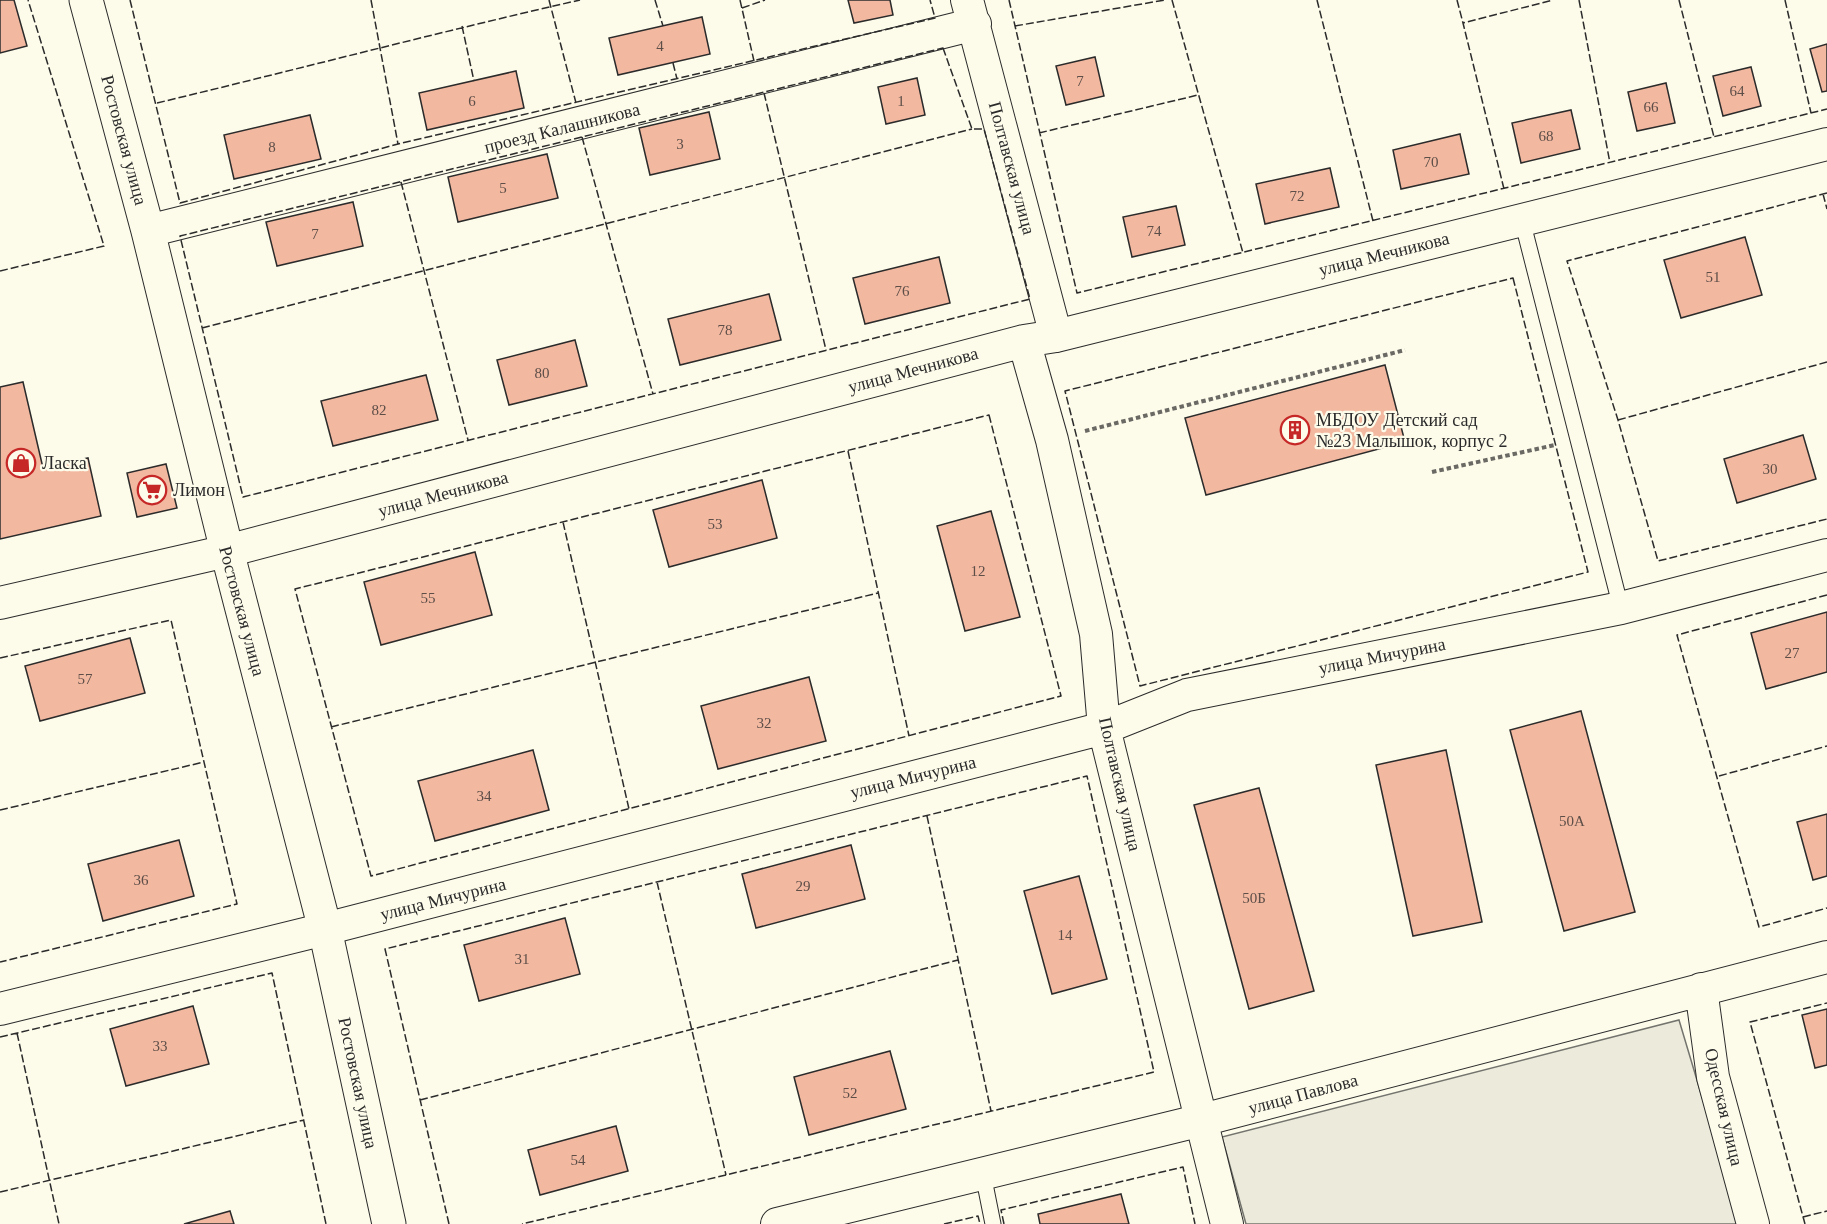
<svg xmlns="http://www.w3.org/2000/svg" width="1827" height="1224" font-family="'Times New Roman',serif">
  <style>
    .green { fill: #ecebdb; stroke: #74746e; stroke-width: 1.5 }
    .building { fill: #f2b8a0; stroke: #2b2b2b; stroke-width: 1.5 }
    .lines { fill: none; stroke-linecap: round; stroke-linejoin: round }
    .service-casing { stroke: #2b2b2b; stroke-width: 17 }
    .minor-casing { stroke: #2b2b2b; stroke-width: 34 }
    .tertiary-casing { stroke: #2b2b2b; stroke-width: 35 }
    .path { stroke: #6a6964; stroke-width: 4; stroke-dasharray: 4.5 3; stroke-linecap: butt }
    .service { stroke: #fdfbea; stroke-width: 15 }
    .minor { stroke: #fdfbea; stroke-width: 32 }
    .tertiary { stroke: #fdfbea; stroke-width: 33 }
    .fence { stroke: #2b2b2b; stroke-width: 1.5; stroke-dasharray: 8 3; stroke-linecap: butt }
    .labels { text-anchor: middle; dominant-baseline: central; stroke-width: 4.5; stroke-linejoin: round; paint-order: stroke }
    .number-label { font-size: 15px; fill: #5d4e48 }
    .street-label { font-size: 18px; fill: #2b2b2b; stroke: #fdfbea }
    .poi-label { font-size: 18px; fill: #2b2b2b; stroke: #fdfbea; text-anchor: start }
  </style>
  <rect width="100%" height="100%" fill="#fdfbea"/>
  <path class="green" d="M1679 1020 1740 1224H1246L1222 1137Z"/>
  <path class="building" d="M0 0H14L27 46 0 53Z
    M848 0H890L893 15 854 23Z
    M702 17 710 54 618 75 609 38Z
    M1827 44V91L1822 92 1810 49Z
    M1095 57 1104 96 1066 105 1056 66Z
    M1751 67 1761 106 1723 116 1713 76Z
    M516 71 524 108 427 130 419 93Z
    M917 78 925 115 886 124 878 87Z
    M1666 83 1675 123 1637 131 1628 92Z
    M1571 110 1580 149 1521 163 1512 123Z
    M709 112 720 159 650 175 639 128Z
    M310 115 321 159 234 179 224 135Z
    M1460 134 1469 174 1401 189 1393 150Z
    M547 154 558 198 458 222 448 177Z
    M1330 168 1339 207 1265 224 1256 184Z
    M353 202 363 246 277 266 266 222Z
    M1176 206 1185 245 1132 257 1123 217Z
    M1745 237 1762 295 1681 318 1664 260Z
    M939 257 950 303 865 324 853 278Z
    M769 294 781 340 680 365 668 319Z
    M575 340 587 386 509 405 497 360Z
    M1385 365 1405 442 1206 495 1185 418Z
    M426 375 438 420 333 446 321 401Z
    M23 382 43 468 88 458 101 516 0 539V387Z
    M1803 435 1816 479 1737 503 1724 459Z
    M166 464 177 508 137 517 127 473Z
    M762 480 777 538 669 567 653 510Z
    M991 511 1020 617 965 631 937 526Z
    M475 552 492 615 381 645 364 582Z
    M1827 612V672L1766 689 1751 633Z
    M130 638 145 693 40 721 25 666Z
    M809 677 826 741 718 769 701 706Z
    M1581 711 1635 912 1564 931 1510 730Z
    M533 750 549 810 435 841 418 781Z
    M1446 750 1482 922 1413 936 1376 765Z
    M1259 788 1314 991 1249 1009 1194 805Z
    M1827 814V876L1813 880 1797 822Z
    M179 840 194 896 103 921 88 864Z
    M851 845 865 899 756 928 742 874Z
    M1079 876 1107 979 1052 994 1024 891Z
    M565 918 580 974 479 1001 464 945Z
    M193 1006 209 1064 126 1086 110 1029Z
    M1827 1009V1065L1815 1068 1802 1015Z
    M890 1051 906 1109 809 1135 794 1077Z
    M616 1126 628 1171 540 1195 528 1150Z
    M1121 1194 1129 1224H1040L1038 1214Z
    M230 1211 234 1224H184Z"/>
  <g class="lines">
    <g class="service-casing">
      <path id="service" d="M1522 220 1621 608
        M983 1174 993 1224"/>
    </g>
    <g class="minor-casing">
      <path id="minor" d="M967 0 1056 336
        M148 231 975 24
        M1024 341 1052 440 1096 634 1104 728 1227 1224
        M0 603 227 551 1024 341 1056 336 1827 144
        M1701 989 1713 1077 1753 1224
        M0 1009 325 929 1104 728 1187 695 1621 608 1827 555
        M777 1224 1202 1120 1827 957"/>
    </g>
    <g class="tertiary-casing">
      <path id="tertiary" d="M86 0 148 231 227 551 325 929 389 1224"/>
    </g>
    <path class="path" d="M1085 431 1405 350
      M1432 472 1555 445"/>
    <use href="#service" class="service"/>
    <use href="#minor" class="minor"/>
    <use href="#tertiary" class="tertiary"/>
    <path class="fence" d="M130 0 180 203 398 144 935 18 930 0
      M371 0 398 144
      M549 0 576 103
      M655 0 663 26
      M740 0 754 61
      M1009 0 1077 293 1827 109
      M1172 0 1243 253
      M1317 0 1373 221
      M1457 0 1463 23
      M1579 0 1610 163
      M1679 0 1714 137
      M1785 0 1811 113
      M742 8 765 0
      M462 26 474 81
      M1015 26 1165 0
      M943 48 972 129H984L1030 299 243 497 180 236Z
      M673 63 677 79
      M764 93 826 350
      M157 103C299 69 439 32 580 0
      M1039 133 1198 95
      M582 137 653 394
      M401 182 468 440
      M1504 189 1463 23 1553 0
      M1827 193 1567 261 1618 420 1658 561 1827 519
      M1823 194 1827 209
      M0 271 104 246 28 0
      M1513 278 1588 572 1140 686 1065 391Z
      M202 328 972 129
      M989 415 1061 696 371 876 295 589Z
      M1618 420 1827 362
      M848 451 909 736
      M563 522 629 809
      M1827 595 1677 635 1759 927 1827 908
      M0 658 171 620 237 904 0 962
      M331 727 878 593
      M1719 776 1827 746
      M0 810 204 762
      M927 816 991 1111
      M657 882 726 1175
      M17 1033 59 1224
      M0 1037 272 973 326 1224
      M420 1100 958 960
      M0 1192 304 1120
      M1803 1217 1827 1211
      M449 1224 385 949 1087 776 1154 1072 522 1224
      M944 1224 978 1216 980 1224
      M1004 1224 1001 1210 1183 1167 1195 1224
      M1805 1224 1750 1022 1827 1003"/>
  </g>
  <defs>
    <g id="building-ring" transform="scale(1.5)"><circle r="9.5" fill="#fdfbea" stroke="#c62828" stroke-width="1.5"/><path d="M-4-6H4V6H1V3H-1V6H-4ZM-2.5-4.3h1.7v1.8h-1.7ZM.8-4.3h1.7v1.8H.8ZM-2.5-1h1.7V.8h-1.7ZM.8-1h1.7V.8H.8Z" fill="#c62828"/></g>
    <g id="shop-ring" transform="scale(1.5)"><circle r="9.5" fill="#fdfbea" stroke="#c62828" stroke-width="1.5"/><path d="M-5-2.5h2.3a2.7 3.5 0 0 1 5.4 0H5L5.5 6h-11ZM-1.5-2.5h3a1.5 2.3 0 0 0-3 0Z" fill="#c62828"/></g>
    <g id="supermarket-ring" transform="scale(1.5)"><circle r="9.5" fill="#fdfbea" stroke="#c62828" stroke-width="1.5"/><path d="M-6-5.5h2.5l.6 2H6L4.5 2H-2.5L-4.4-4H-6ZM-1.5 3.2a1.3 1.3 0 1 0 .1 0ZM3 3.2a1.3 1.3 0 1 0 .1 0Z" fill="#c62828"/></g>
  </defs>
  <g fill-rule="evenodd">
    <use href="#building-ring" x="1295" y="430"/>
    <use href="#shop-ring" x="21" y="463"/>
    <use href="#supermarket-ring" x="152" y="490"/>
  </g>
  <g class="labels">
    <g class="number-label">
      <text x="660" y="46">4</text>
      <text x="1080" y="81">7</text>
      <text x="1737" y="91">64</text>
      <text x="472" y="101">6</text>
      <text x="901" y="101">1</text>
      <text x="1651" y="107">66</text>
      <text x="1546" y="136">68</text>
      <text x="680" y="144">3</text>
      <text x="272" y="147">8</text>
      <text x="1431" y="162">70</text>
      <text x="503" y="188">5</text>
      <text x="1297" y="196">72</text>
      <text x="1154" y="231">74</text>
      <text x="315" y="234">7</text>
      <text x="1713" y="277">51</text>
      <text x="902" y="291">76</text>
      <text x="725" y="330">78</text>
      <text x="542" y="373">80</text>
      <text x="379" y="410">82</text>
      <text x="1770" y="469">30</text>
      <text x="715" y="524">53</text>
      <text x="978" y="571">12</text>
      <text x="428" y="598">55</text>
      <text x="1792" y="653">27</text>
      <text x="85" y="679">57</text>
      <text x="764" y="723">32</text>
      <text x="484" y="796">34</text>
      <text x="1572" y="821">50А</text>
      <text x="141" y="880">36</text>
      <text x="803" y="886">29</text>
      <text x="1254" y="898">50Б</text>
      <text x="1065" y="935">14</text>
      <text x="522" y="959">31</text>
      <text x="160" y="1046">33</text>
      <text x="850" y="1093">52</text>
      <text x="578" y="1160">54</text>
    </g>
    <g class="street-label">
      <text transform="translate(562 128) rotate(-14)">проезд Калашникова</text>
      <text transform="translate(124 140) rotate(75)">Ростовская улица</text>
      <text transform="translate(1012 168) rotate(75)">Полтавская улица</text>
      <text transform="translate(1384 254) rotate(-14)">улица Мечникова</text>
      <text transform="translate(913 370) rotate(-15)">улица Мечникова</text>
      <text transform="translate(443 494) rotate(-15)">улица Мечникова</text>
      <text transform="translate(242 611) rotate(75)">Ростовская улица</text>
      <text transform="translate(1382 656) rotate(-11)">улица Мичурина</text>
      <text transform="translate(913 777) rotate(-14)">улица Мичурина</text>
      <text transform="translate(1120 784) rotate(77)">Полтавская улица</text>
      <text transform="translate(443 899) rotate(-14)">улица Мичурина</text>
      <text transform="translate(358 1083) rotate(78)">Ростовская улица</text>
      <text transform="translate(1303 1094) rotate(-15)">улица Павлова</text>
      <text transform="translate(1724 1107) rotate(77)">Одесская улица</text>
    </g>
    <g class="poi-label">
      <text x="1316" y="420">МБДОУ Детский сад<tspan x="1316" dy="21">№23 Малышок, корпус 2</tspan></text>
      <text x="42" y="463">Ласка</text>
      <text x="173" y="490">Лимон</text>
    </g>
  </g>
</svg>
